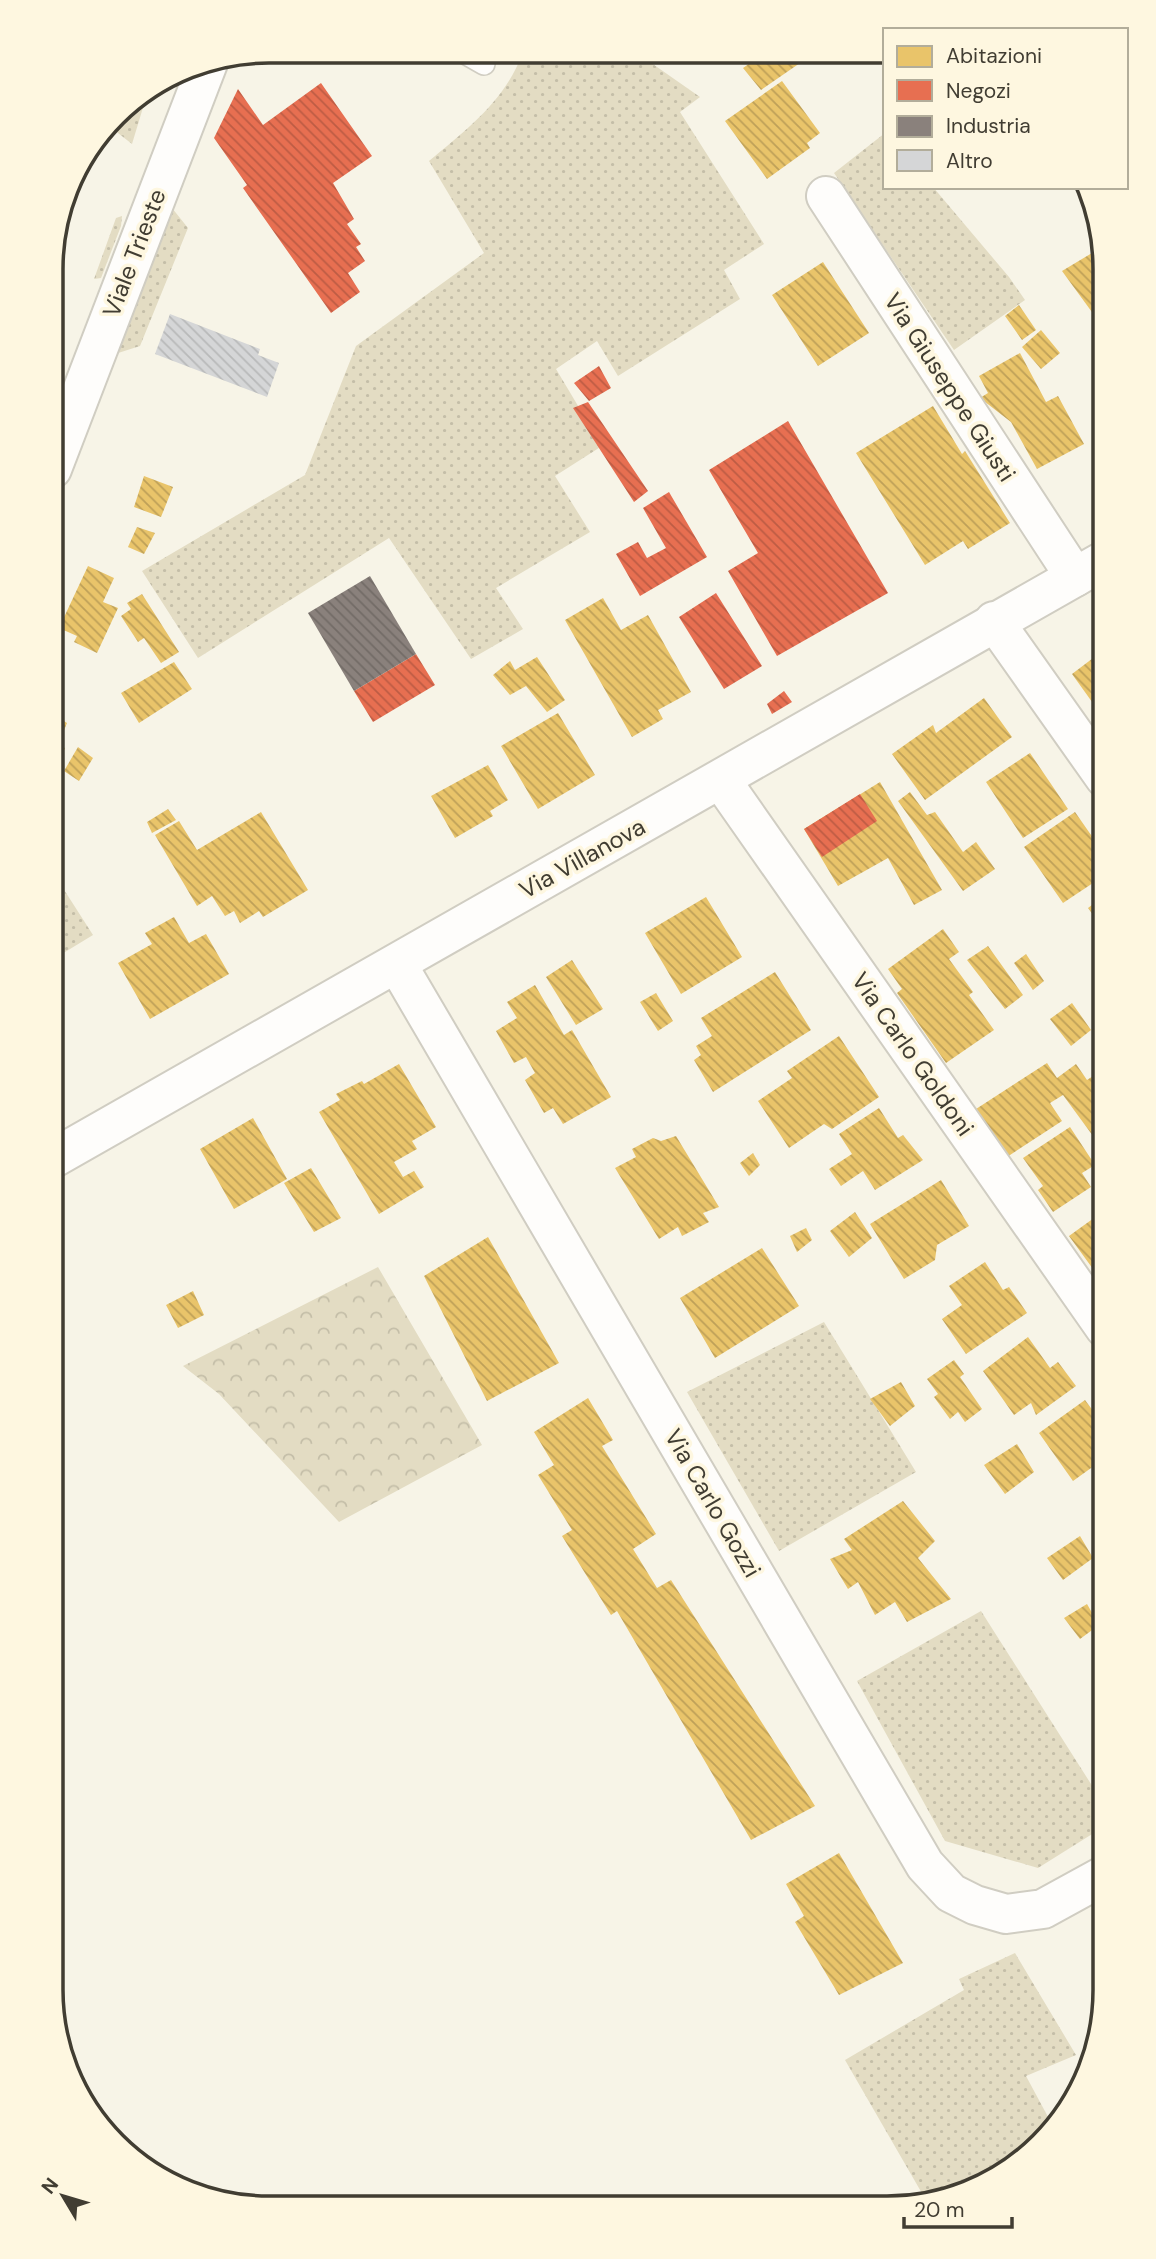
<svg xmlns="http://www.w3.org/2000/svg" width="1156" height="2259" font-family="'DM Sans',sans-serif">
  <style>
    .grass { fill: url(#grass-dots) }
    .forest { fill: url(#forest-crowns) }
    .homes { fill: url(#homes-back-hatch) }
    .shops { fill: url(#shops-back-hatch) }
    .industry { fill: url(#industry-back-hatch) }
    .building { fill: url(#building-back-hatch) }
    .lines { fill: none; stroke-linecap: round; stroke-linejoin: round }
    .service-casing { stroke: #d0cdc2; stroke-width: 24 }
    .minor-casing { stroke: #d0cdc2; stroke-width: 42 }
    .tertiary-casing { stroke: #d0cdc2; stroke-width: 42 }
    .secondary-casing { stroke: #d0cdc2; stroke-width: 42 }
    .service { stroke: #fefdfb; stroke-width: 21 }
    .minor { stroke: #fefdfb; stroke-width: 38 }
    .tertiary { stroke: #fefdfb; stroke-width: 38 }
    .secondary { stroke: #fefdfb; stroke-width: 38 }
    .labels { text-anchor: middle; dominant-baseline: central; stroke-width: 7; stroke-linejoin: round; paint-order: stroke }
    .street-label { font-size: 24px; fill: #413d32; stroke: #fef7e0 }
    .rim { fill: none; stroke: #413d32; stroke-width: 3.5 }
  </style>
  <defs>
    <pattern id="grass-dots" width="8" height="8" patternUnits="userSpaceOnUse" patternTransform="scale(1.75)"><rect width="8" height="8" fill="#e3dcc3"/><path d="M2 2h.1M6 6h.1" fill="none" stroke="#c4bea8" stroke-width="1.8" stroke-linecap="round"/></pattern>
    <pattern id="forest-crowns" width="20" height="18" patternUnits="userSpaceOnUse" patternTransform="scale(1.75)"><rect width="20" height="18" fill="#e3dcc3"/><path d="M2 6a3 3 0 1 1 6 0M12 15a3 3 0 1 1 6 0" fill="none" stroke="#c4bea8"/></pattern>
    <pattern id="homes-back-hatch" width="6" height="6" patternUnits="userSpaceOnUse" patternTransform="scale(1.75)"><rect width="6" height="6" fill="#e9c46a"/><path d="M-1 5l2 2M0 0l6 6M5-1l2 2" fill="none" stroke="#bea058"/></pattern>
    <pattern id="shops-back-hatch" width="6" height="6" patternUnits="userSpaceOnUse" patternTransform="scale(1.75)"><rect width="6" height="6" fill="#e76f51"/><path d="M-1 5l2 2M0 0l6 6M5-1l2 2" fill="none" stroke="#bd5c44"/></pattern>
    <pattern id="industry-back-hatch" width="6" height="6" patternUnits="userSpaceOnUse" patternTransform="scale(1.75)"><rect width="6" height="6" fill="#8a817c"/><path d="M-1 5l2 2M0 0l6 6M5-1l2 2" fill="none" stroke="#726b66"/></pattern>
    <pattern id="building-back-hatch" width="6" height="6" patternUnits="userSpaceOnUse" patternTransform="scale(1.75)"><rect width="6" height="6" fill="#d5d6d7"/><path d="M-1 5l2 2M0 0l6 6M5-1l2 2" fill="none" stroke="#b8b9b9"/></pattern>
  </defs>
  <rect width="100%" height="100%" fill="#f7f4e7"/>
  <path class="grass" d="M523 52 637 53 700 97 680 112 764 244 724 270 740 299 618 376 597 341 556 369 602 446 555 476 590 532 496 588 523 629 471 659 389 538 198 658 142 571 305 475 356 346 484 253 429 161C466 130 506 100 523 52Z
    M148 91 132 144 109 126 125 105Z
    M885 133V187H933L1009 277 1025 300 954 350 834 173Z
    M172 208 188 228 140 346 115 354Z
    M122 216 121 226 101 278 94 279 116 218Z
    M52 871 93 935 52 960Z
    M824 1322 916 1472 779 1551 687 1392Z
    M981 1611 1105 1806V1826L1038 1868 945 1841 857 1681Z
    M1015 1953 1076 2055 1026 2076 1054 2128 1009 2171 957 2197 927 2202 845 2060 964 1990 959 1979Z"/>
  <path class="forest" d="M378 1267 482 1445 339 1522 219 1394 183 1366Z"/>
  <path class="homes" d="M763 54H794L800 63 761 90 743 68Z
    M782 81 820 133 807 143 810 148 767 179 725 121Z
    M1097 250 1103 256 1105 269V330L1062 271Z
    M823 262 869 333 818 366 772 295Z
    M1019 305 1036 330 1022 340 1005 316Z
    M1041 330 1060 353 1041 369 1022 347Z
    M1020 353 1046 402 1058 396 1084 444 1037 469 1011 422 980 398 988 393 979 376Z
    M933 406 962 454 965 451 1010 523 968 549 963 541 925 565 856 453Z
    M144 476 173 487 161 517 134 507Z
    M137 527 155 533 144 554 128 547Z
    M88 566 114 578 103 602 118 608 97 653 74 642 77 636 59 628Z
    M142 594 179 652 161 663 144 638 138 642 121 616 131 609 127 603Z
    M603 598 621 630 648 615 691 692 658 710 663 719 632 737 565 620Z
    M1105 649V720L1072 674Z
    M537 657 565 700 547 712 526 686 510 695 493 675 510 661 515 670Z
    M174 662 192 689 139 723 121 693Z
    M984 698 1012 737 925 800 892 754 933 725 936 733Z
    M52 713 67 723 58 745 65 748 52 781Z
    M558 713 595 775 538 809 501 746Z
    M78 747 93 758 79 781 64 771Z
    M1030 753 1068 809 1023 838 986 782Z
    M488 765 508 800 490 811 493 816 455 838 431 796Z
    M880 782 942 890 914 905 888 858 838 886 804 829Z
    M910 792 927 815 935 812 963 852 976 842 995 869 963 891 898 801Z
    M168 809 176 820 152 833 147 822Z
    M261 812 308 890 263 917 259 911 240 923 234 911 225 916 212 896 197 906 155 835 179 821 197 850Z
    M1075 812 1105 855V875L1063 903 1024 847Z
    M1105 895V931L1088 908Z
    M706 897 742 957 681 994 645 933Z
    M174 917 189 943 206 934 229 974 150 1019 118 963 152 944 145 933Z
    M943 929 959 952 949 959 973 992 969 995 994 1030 946 1063 897 993 902 989 888 969Z
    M988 946 1023 995 1005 1009 967 960Z
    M1026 954 1044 981 1033 990 1014 963Z
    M572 960 603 1009 576 1025 546 977Z
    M775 972 811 1030 713 1092 694 1060 701 1055 696 1046 712 1036 701 1018Z
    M535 985 564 1035 572 1030 611 1097 563 1124 553 1108 544 1113 525 1080 535 1073 526 1057 514 1063 496 1031 517 1018 507 1002Z
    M656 993 673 1021 658 1031 640 1002Z
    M1072 1003 1091 1030 1071 1046 1050 1019Z
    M839 1036 879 1097 832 1129 824 1124 789 1148 758 1101 792 1078 787 1071Z
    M1047 1063 1057 1078 1076 1064 1087 1080 1105 1068V1097L1100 1100 1105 1106V1129L1093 1136 1063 1095 1050 1103 1062 1121 1007 1157 976 1109Z
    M399 1064 436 1127 412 1141 417 1149 394 1162 403 1177 414 1171 424 1187 379 1214 319 1112 340 1100 336 1094 362 1081 364 1084Z
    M879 1108 898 1138 903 1135 923 1160 875 1190 863 1171 841 1186 829 1169 852 1154 839 1134Z
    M253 1118 287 1179 234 1209 200 1149Z
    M1070 1127 1095 1165 1082 1173 1091 1187 1053 1212 1038 1190 1043 1186 1023 1158Z
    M676 1136 719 1207 703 1213 709 1222 682 1236 678 1227 659 1239 615 1168 636 1157 632 1149 653 1138 661 1141Z
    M753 1153 760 1165 749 1176 740 1163Z
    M311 1168 341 1218 314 1232 284 1183Z
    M941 1180 969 1226 937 1245 935 1260 904 1279 870 1224Z
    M1105 1210V1261L1093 1269 1069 1236Z
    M855 1212 872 1238 849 1257 830 1231Z
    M806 1228 812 1240 797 1252 790 1236Z
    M488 1237 559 1363 487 1401 424 1276Z
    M762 1248 799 1306 715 1358 680 1298Z
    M985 1262 1003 1290 1009 1287 1027 1313 966 1354 942 1319 962 1305 949 1286Z
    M193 1291 204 1315 178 1328 166 1305Z
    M1028 1337 1050 1368 1058 1362 1076 1386 1036 1415 1031 1403 1014 1415 983 1371Z
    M954 1360 964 1374 960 1377 982 1409 965 1422 958 1412 950 1419 934 1397 938 1394 927 1379Z
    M901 1382 915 1406 890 1426 870 1399Z
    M588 1398 613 1440 602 1446 656 1534 633 1549 657 1588 671 1580 815 1806 751 1840 617 1611 611 1615 562 1536 572 1530 538 1475 554 1465 534 1432Z
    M1085 1400 1105 1427V1458L1073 1481 1039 1433Z
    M1017 1444 1034 1472 1005 1494 984 1465Z
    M903 1501 935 1541 918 1558 951 1599 907 1622 895 1602 875 1615 858 1582 848 1589 830 1559 852 1550 844 1539Z
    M1080 1536 1093 1558 1063 1580 1047 1558Z
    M1087 1604 1099 1625 1080 1639 1064 1618Z
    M839 1853 903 1963 839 1995 795 1922 804 1916 786 1884Z"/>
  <path class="shops" d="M321 83 372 156 333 183 354 219 347 224 361 244 356 247 365 261 348 273 360 292 331 313 243 188 247 185 214 138 238 89 263 125Z
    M599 366 611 388 589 401 574 383Z
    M588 402 648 491 634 502 573 408Z
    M788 421 888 593 777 656 728 571 758 553 709 470Z
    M669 492 707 557 640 596 616 554 638 542 647 558 666 548 643 508Z
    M716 593 762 666 724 689 679 617Z
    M416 654 435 685 373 722 354 691Z
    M784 691 792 702 772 714 767 704Z
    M860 794 877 821 822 857 804 829Z"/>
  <path class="industry" d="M370 576 416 654 354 691 308 613Z"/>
  <path class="building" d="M170 314 260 349 258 355 279 363 267 397 155 354Z"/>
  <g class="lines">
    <g class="service-casing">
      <path id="service" d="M463 52 484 64"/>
    </g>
    <g class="minor-casing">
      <path id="minor" d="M826 196 1075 577
        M994 621 1105 778
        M721 780 1105 1328
        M397 964 925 1865 951 1893 975 1905 1006 1914 1043 1909 1105 1875"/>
    </g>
    <g class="tertiary-casing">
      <path id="tertiary" d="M52 1159 1105 560"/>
    </g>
    <g class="secondary-casing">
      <path id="secondary" d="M52 469 208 63"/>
    </g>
    <use href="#service" class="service"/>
    <use href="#minor" class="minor"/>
    <use href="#tertiary" class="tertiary"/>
    <use href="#secondary" class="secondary"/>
  </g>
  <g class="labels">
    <g class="street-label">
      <text transform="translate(134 253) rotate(-69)">Viale Trieste</text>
      <text transform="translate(950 387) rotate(57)">Via Giuseppe Giusti</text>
      <text transform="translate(582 858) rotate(-29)">Via Villanova</text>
      <text transform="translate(913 1054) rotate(55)">Via Carlo Goldoni</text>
      <text transform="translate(713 1503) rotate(60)">Via Carlo Gozzi</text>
    </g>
  </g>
  <path d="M0 0H1156V2259H0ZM269 63H887A206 206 0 0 1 1093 269V1990A206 206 0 0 1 887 2196H269A206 206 0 0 1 63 1990V269A206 206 0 0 1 269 63Z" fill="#fef7e0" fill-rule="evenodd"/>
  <path class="rim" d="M269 63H887A206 206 0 0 1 1093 269V1990A206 206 0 0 1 887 2196H269A206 206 0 0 1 63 1990V269A206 206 0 0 1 269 63Z"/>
  <rect x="883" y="28" width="245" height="161" fill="#fef7e0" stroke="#b2ad9a" stroke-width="2"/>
  <rect x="897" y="46" width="35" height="21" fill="#e9c46a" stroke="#b2ad9a" stroke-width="2"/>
  <text x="946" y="63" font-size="21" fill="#413d32">Abitazioni</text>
  <rect x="897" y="80" width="35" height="21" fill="#e76f51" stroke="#b2ad9a" stroke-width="2"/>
  <text x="946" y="98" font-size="21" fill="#413d32">Negozi</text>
  <rect x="897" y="116" width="35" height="21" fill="#8a817c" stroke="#b2ad9a" stroke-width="2"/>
  <text x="946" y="133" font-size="21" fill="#413d32">Industria</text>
  <rect x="897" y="150" width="35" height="21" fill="#d5d6d7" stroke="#b2ad9a" stroke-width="2"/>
  <text x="946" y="168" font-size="21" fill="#413d32">Altro</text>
  <g transform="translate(63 2196) rotate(308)" stroke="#fef7e0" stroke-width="5" paint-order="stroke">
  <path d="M0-5L12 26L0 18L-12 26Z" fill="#413d32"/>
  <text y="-10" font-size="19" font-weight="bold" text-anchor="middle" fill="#413d32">N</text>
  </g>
  <path d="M904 2217v10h108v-10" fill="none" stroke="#413d32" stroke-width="3.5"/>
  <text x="914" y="2217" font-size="21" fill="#413d32" stroke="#fef7e0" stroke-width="5" paint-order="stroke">20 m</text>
</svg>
